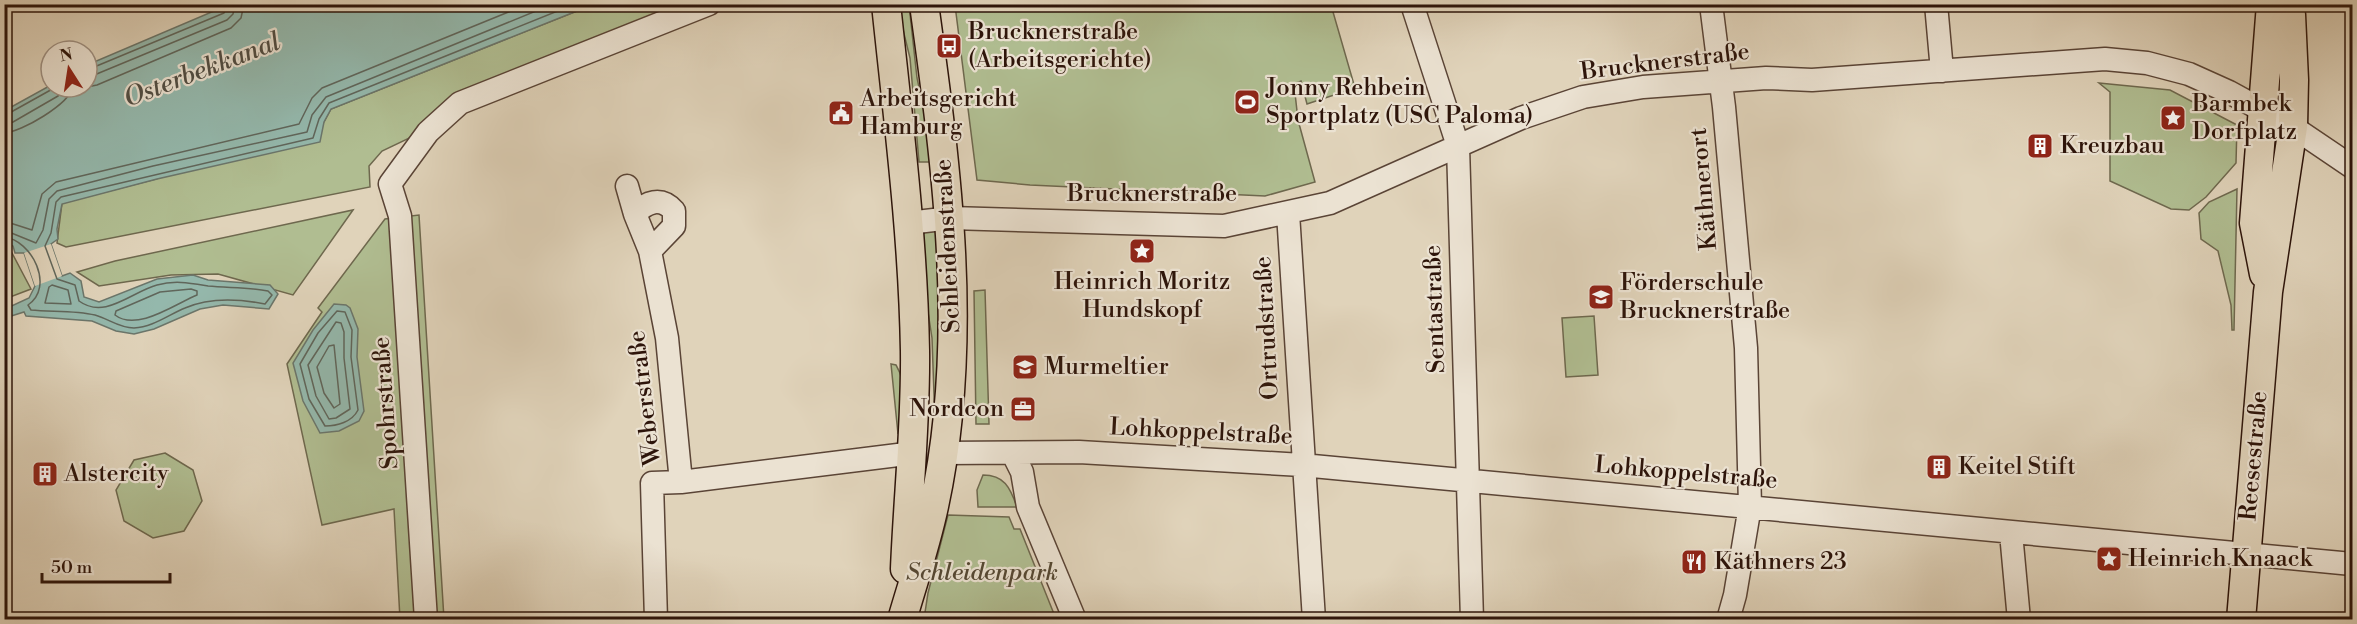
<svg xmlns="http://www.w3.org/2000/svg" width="2357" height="624" font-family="'Libre Bodoni',serif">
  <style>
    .green { fill: #b0bd91; stroke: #6e684e; stroke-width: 1.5 }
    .water { fill: #94b8ac; stroke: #6b766b; stroke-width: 1.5 }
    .pier { fill: #e0d3ba }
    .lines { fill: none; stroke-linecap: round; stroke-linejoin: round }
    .shore { stroke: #60665b; stroke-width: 1.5 }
    .minor-casing { stroke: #5a4436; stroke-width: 25 }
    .major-casing { stroke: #2d140a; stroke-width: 31 }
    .minor { stroke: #ebe2d2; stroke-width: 22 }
    .major { stroke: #e0d3ba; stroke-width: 28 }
    .labels { text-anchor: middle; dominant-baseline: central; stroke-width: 4.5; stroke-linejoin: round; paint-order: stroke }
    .poi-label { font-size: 24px; fill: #2d140a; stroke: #ebe2d2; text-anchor: start }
    .street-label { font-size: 24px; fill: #2d140a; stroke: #ebe2d2 }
    .park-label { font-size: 24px; font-style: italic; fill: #544732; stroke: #ebe2d2 }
    .water-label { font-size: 26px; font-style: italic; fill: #514d43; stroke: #ebe2d2 }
  </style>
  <rect width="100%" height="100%" fill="#e0d3ba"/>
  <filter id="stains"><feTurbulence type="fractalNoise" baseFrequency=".00333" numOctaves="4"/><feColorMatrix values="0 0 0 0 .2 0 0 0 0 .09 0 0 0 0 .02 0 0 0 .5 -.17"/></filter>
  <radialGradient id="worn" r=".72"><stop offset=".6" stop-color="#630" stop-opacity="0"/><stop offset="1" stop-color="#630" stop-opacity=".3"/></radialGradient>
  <path class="green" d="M592 5H688L382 151 369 166 370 187 66 247 57 243 62 203 156 179 324 122 331 109Z
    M897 5H909L917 78 935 162H919L910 58Z
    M955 5H1331L1355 88 1307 104 1301 81 1294 84 1298 120 1315 182 1265 196 1030 185 977 180Z
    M2099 83 2170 90 2237 125 2236 163 2206 197 2189 210 2171 209 2110 181V92Z
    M2237 189 2234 330H2232L2231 305 2218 251 2201 239 2199 213 2209 202Z
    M353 210 293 295 218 274 171 275 99 286 77 272 115 261Z
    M419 215 444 619H400L394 509 322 525 287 364 322 312 318 308 385 219Z
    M928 229H939L944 244 935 423 932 338 920 260V237Z
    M12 253 31 289 5 299V254Z
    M985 290 989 424H976L974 291Z
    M1594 316 1598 375 1566 377 1562 318Z
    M891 364 896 365C908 385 906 412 898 434Z
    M165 453 193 470 202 501 184 531 153 538 124 521 116 490 134 460Z
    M983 475C1004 475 1010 487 1017 507H978L977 490Z
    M948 515 1009 517 1014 529H1020L1056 619H924L928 593Z"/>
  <path class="water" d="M228 5H592L331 109 324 122 320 142 157 179 62 204 57 229 58 239 51 244 62 276 70 273 81 281 84 297 99 302 157 279 193 275 208 280 270 285 278 294 269 309 223 305 200 309 154 329 134 334 116 331 92 321 26 316 24 312 5 318V309L29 298 35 286 24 253H15L13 246 5 243V238L4 111 51 85V87H87V65Z
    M334 304 346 305 350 308 358 329 357 357 364 411 359 421 339 431 320 433 303 401 293 363 313 330Z"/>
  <path class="pier" d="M51 244 62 276 35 286 24 253Z"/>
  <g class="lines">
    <path class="shore" d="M87 70 224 13 228 4
      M87 78 227 20 233 14 235 4
      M87 87 97 85 231 28 241 18 244 4
      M4 116 56 87
      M4 124 13 122 58 96 64 87
      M4 133C22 132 69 104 73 87
      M4 221 32 230 42 194 56 182 299 124 312 98 322 88 528 4
      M4 230 36 243 43 230 49 199 57 191 153 166 307 132 312 115 326 97 553 4
      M4 237C32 240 55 287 28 305L31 310C51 312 75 310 95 315 109 319 119 328 134 328 153 327 168 315 185 308 210 297 240 299 265 304L272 295 268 291C248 287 228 288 208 286 190 283 175 280 157 285 131 292 105 320 79 301L75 285 57 279 45 246 51 233 56 202 61 197 313 138 319 119 329 103 575 4
      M52 285 68 290 71 304 45 303 49 287Z
      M191 289 197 291V295C175 304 137 332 115 315L116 311 160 292Z
      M337 311 345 312 352 330 351 357 358 410C352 422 337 426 325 426L309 399 300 364 318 333Z
      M336 322 341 323 344 332V358L350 409 336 418 329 419 316 396 308 365Z
      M334 345 340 404 334 408 324 393 317 367 329 346Z"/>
    <g class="minor-casing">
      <path id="minor" d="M1412 4 1458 146 1472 620
        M1711 4 1724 107 1746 348 1750 506 1735 595 1728 620
        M1936 4 1942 71
        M627 186 635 214C646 202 661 196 674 211V226L650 251
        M1288 213 1314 620
        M635 214 650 251 667 338 681 482
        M908 223 951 218 1224 226 1330 203 1521 118 1583 97 1643 87 1766 78 1812 80 2105 59 2147 63 2189 74 2229 92 2293 127 2352 167
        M943 453 1079 452 1302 465 2352 564
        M1013 454 1022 472 1028 507 1075 620
        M2011 533 2019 620
        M426 620 400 216 390 184 428 132 460 103 709 4
        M656 620 652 483 681 482 914 453"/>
    </g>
    <g class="major-casing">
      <path id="major" d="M886 4C898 119 913 235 915 351 916 424 908 496 905 569
        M2264 274 2254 223 2271 4
        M902 620C913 582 926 544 934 506 970 340 947 170 924 4
        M2241 620 2268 292 2293 127 2294 80 2291 15 2288 4"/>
    </g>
    <use href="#minor" class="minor"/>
    <use href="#major" class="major"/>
  </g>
  <defs>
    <g id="bus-square" transform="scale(1.35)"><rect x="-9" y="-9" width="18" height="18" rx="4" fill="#8f2418" stroke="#ebe2d2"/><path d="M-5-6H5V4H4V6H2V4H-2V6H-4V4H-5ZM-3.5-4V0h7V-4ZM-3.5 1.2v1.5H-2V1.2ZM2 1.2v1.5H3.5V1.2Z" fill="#fff"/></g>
    <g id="stadium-square" transform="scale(1.35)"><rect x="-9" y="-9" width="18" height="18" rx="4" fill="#8f2418" stroke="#ebe2d2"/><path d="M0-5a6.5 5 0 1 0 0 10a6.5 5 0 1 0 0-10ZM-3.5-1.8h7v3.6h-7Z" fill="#fff"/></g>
    <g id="civic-square" transform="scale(1.35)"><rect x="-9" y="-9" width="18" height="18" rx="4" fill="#8f2418" stroke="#ebe2d2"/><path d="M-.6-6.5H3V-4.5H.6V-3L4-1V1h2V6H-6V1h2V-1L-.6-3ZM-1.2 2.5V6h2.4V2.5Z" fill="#fff"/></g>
    <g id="sight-square" transform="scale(1.35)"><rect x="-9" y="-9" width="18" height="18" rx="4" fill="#8f2418" stroke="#ebe2d2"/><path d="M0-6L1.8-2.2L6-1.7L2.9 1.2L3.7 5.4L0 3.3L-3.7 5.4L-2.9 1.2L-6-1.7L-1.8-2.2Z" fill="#fff"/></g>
    <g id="building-square" transform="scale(1.35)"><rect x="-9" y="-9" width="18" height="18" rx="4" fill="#8f2418" stroke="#ebe2d2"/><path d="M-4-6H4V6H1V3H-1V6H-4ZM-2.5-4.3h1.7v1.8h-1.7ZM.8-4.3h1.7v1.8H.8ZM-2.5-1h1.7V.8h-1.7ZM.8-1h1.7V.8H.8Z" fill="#fff"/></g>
    <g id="school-square" transform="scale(1.35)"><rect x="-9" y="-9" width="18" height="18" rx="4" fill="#8f2418" stroke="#ebe2d2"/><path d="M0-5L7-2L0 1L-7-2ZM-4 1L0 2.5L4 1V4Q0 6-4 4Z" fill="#fff"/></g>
    <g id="office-square" transform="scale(1.35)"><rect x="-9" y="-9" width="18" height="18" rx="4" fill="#8f2418" stroke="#ebe2d2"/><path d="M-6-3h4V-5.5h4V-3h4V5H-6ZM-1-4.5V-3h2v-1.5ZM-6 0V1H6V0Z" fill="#fff"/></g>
    <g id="restaurant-square" transform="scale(1.35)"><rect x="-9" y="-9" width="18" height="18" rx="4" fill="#8f2418" stroke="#ebe2d2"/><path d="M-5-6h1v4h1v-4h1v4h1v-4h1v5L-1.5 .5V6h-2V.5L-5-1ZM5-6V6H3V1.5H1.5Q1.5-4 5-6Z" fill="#fff"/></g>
  </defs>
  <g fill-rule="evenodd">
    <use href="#bus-square" x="949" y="46"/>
    <use href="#stadium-square" x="1247" y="102"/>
    <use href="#civic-square" x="841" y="113"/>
    <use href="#sight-square" x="2173" y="118"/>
    <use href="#building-square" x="2040" y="146"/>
    <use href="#sight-square" x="1142" y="251"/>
    <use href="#school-square" x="1601" y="297"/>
    <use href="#school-square" x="1025" y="367"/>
    <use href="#office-square" x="1023" y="409"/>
    <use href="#building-square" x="1939" y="467"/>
    <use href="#building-square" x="45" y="474"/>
    <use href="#sight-square" x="2109" y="559"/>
    <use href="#restaurant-square" x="1694" y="562"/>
  </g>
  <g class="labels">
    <g class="poi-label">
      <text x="968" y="32">Brucknerstraße<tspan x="968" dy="28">(Arbeitsgerichte)</tspan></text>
      <text x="1266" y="88">Jonny Rehbein<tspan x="1266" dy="28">Sportplatz (USC Paloma)</tspan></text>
      <text x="860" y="99">Arbeitsgericht<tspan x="860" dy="28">Hamburg</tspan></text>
      <text x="2192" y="104">Barmbek<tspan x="2192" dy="28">Dorfplatz</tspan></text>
      <text x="2060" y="146">Kreuzbau</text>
      <text x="1142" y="282" text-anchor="middle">Heinrich Moritz<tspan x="1142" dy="28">Hundskopf</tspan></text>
      <text x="1620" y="283">Förderschule<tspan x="1620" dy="28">Brucknerstraße</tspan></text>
      <text x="1044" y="367">Murmeltier</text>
      <text x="1004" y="409" text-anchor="end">Nordcon</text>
      <text x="1958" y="467">Keitel Stift</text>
      <text x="64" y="474">Alstercity</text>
      <text x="2128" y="559">Heinrich Knaack</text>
      <text x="1714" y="562">Käthners 23</text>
    </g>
    <g class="street-label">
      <text transform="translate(1665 62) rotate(-7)">Brucknerstraße</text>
      <text transform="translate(1704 189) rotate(-95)">Käthnerort</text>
      <text x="1152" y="194">Brucknerstraße</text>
      <text transform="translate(948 246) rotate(-93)">Schleidenstraße</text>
      <text transform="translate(1435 309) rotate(-92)">Sentastraße</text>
      <text transform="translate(1267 328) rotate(-93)">Ortrudstraße</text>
      <text transform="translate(645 398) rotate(-97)">Weberstraße</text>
      <text transform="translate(386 403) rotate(-94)">Spohrstraße</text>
      <text transform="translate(1201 432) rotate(3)">Lohkoppelstraße</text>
      <text transform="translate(2254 456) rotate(-85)">Reesestraße</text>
      <text transform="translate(1686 473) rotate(5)">Lohkoppelstraße</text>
    </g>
    <g class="park-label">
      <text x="982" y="573">Schleidenpark</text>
    </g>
    <g class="water-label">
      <text transform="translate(202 70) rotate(-21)">Osterbekkanal</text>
    </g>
  </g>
  <rect width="2357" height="624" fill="none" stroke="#e0d3ba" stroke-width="24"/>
  <rect x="6" y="6" width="2345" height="612" fill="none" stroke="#2d140a" stroke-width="3"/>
  <rect x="12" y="12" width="2333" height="600" fill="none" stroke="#2d140a" stroke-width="1.5"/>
  <g transform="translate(69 69) rotate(348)"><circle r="28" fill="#ebe2d2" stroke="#9f9082" stroke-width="1.5"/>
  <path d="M0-4.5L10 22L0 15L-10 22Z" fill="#8f2418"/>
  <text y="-9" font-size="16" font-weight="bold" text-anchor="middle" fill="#2d140a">N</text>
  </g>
  <path d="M42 573v9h128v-9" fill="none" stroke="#2d140a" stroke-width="3"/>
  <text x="51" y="573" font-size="18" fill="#2d140a" stroke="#ebe2d2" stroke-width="4.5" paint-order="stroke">50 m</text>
  <rect width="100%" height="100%" filter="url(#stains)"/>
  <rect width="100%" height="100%" fill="url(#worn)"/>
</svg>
